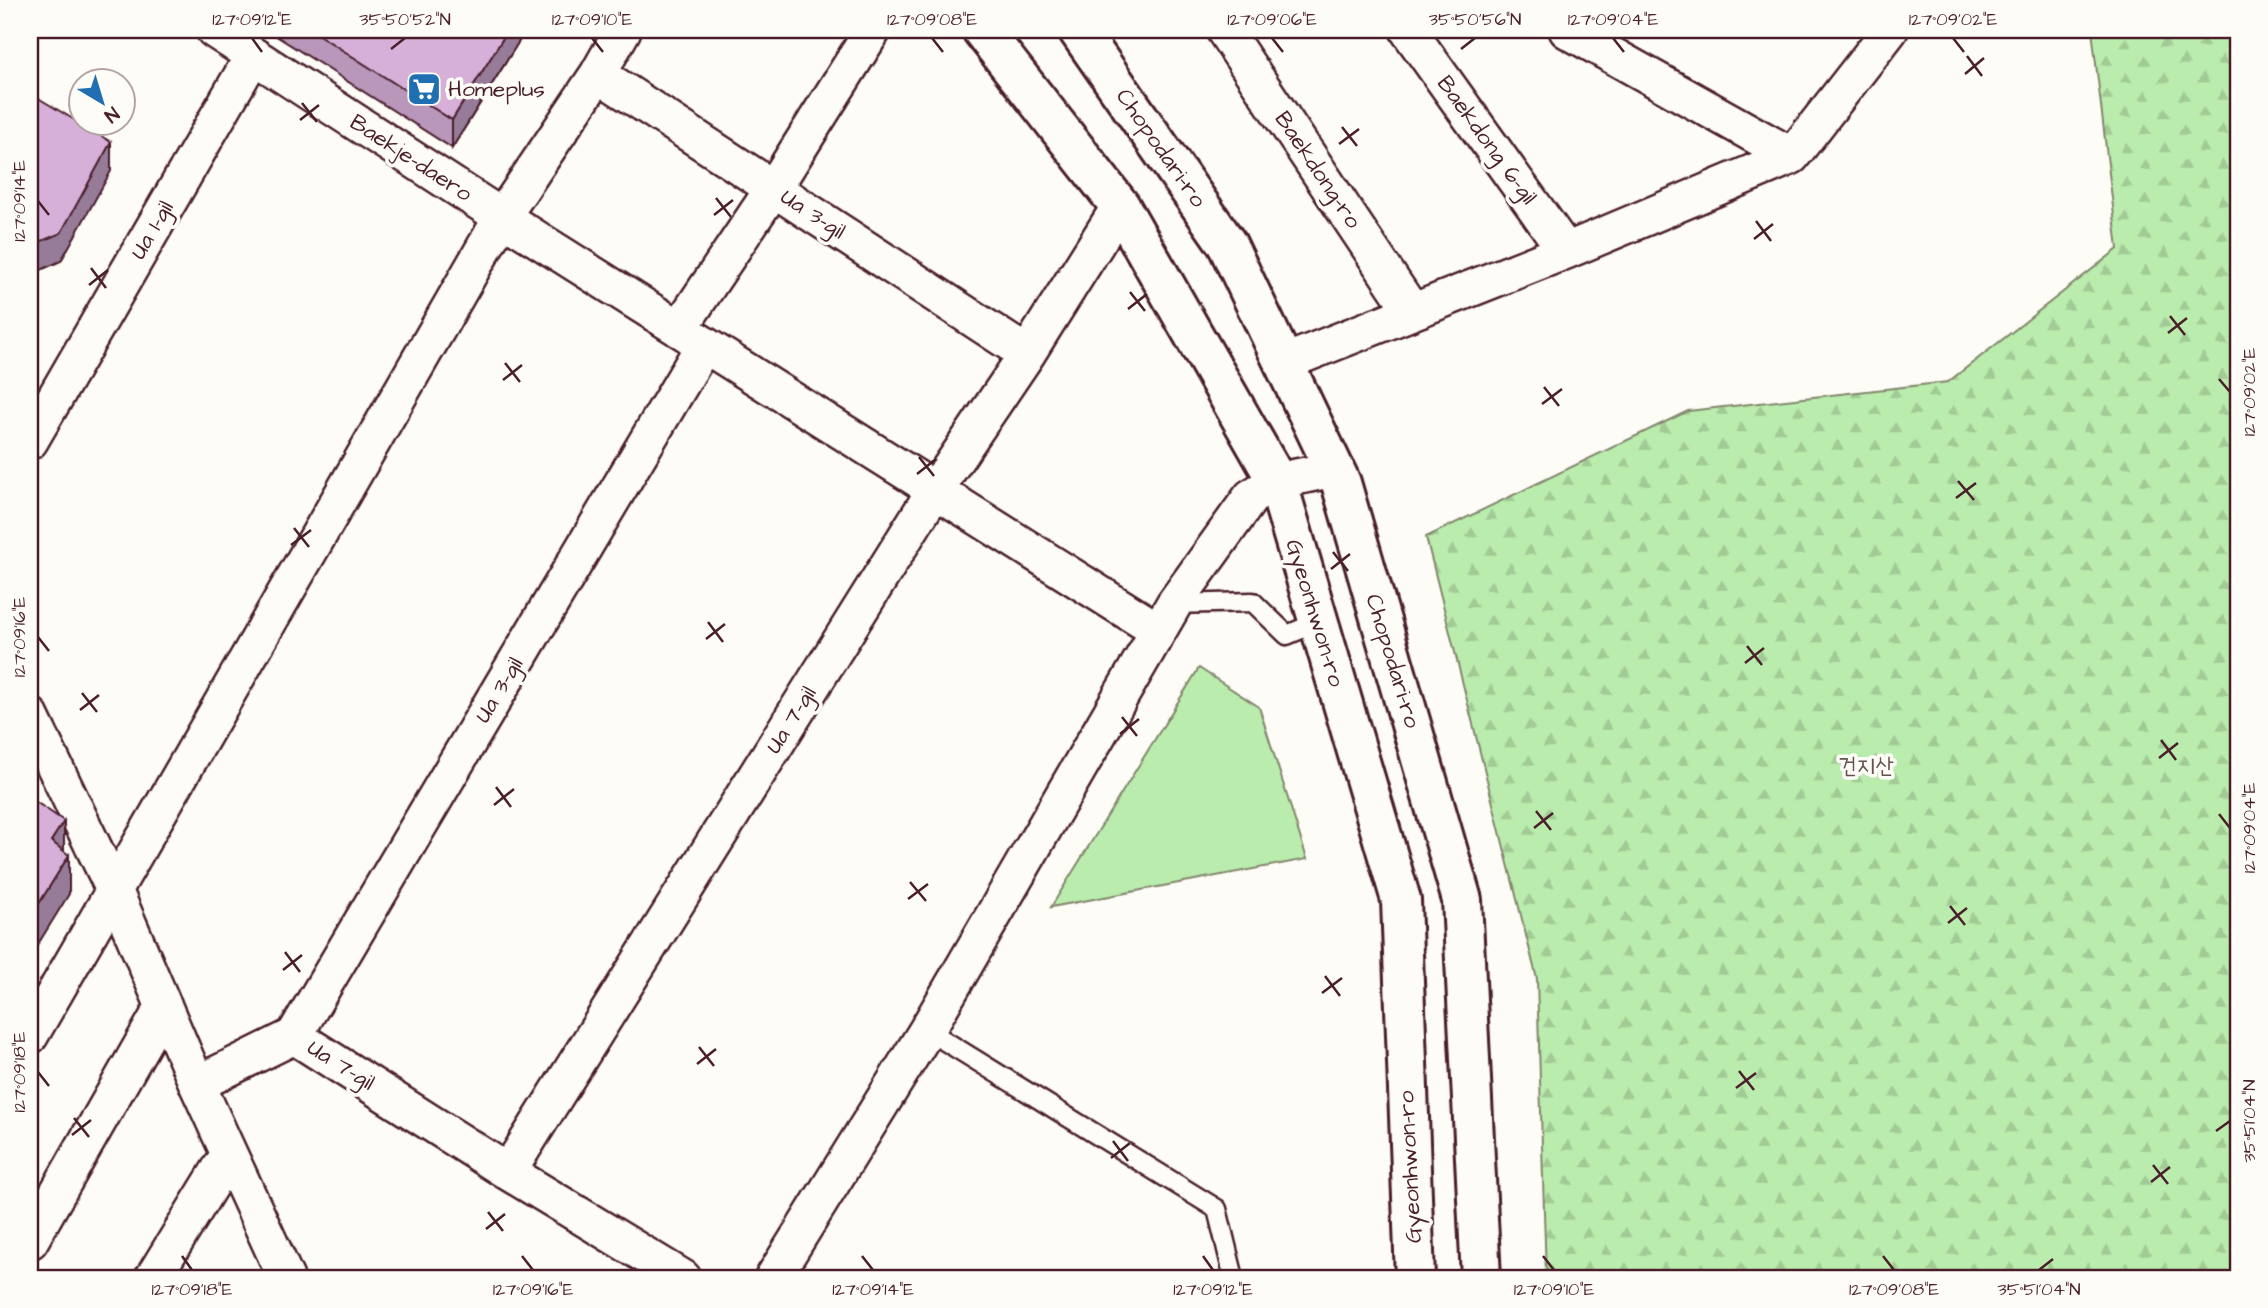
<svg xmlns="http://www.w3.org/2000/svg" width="2268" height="1308" font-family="'Architects Daughter','Poor Story',sans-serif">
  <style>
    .green { fill: #baecad; stroke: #82866c; stroke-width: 2 }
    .forest { fill: url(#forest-firs); stroke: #82866c; stroke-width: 2 }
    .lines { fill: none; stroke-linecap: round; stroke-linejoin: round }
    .service-casing { stroke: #4a1f2b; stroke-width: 23 }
    .minor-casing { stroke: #4a1f2b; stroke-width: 40 }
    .tertiary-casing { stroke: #4a1f2b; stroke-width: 44 }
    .service { stroke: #fdfcf7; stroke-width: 18 }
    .minor { stroke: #fdfcf7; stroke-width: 35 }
    .tertiary { stroke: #fdfcf7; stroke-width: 38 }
    .wall { fill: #b897bb; stroke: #4a1f2b; stroke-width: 2 }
    .shaded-wall { fill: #967b98; stroke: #4a1f2b; stroke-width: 2 }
    .building { fill: #d6b0d9; stroke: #4a1f2b; stroke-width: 2 }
    .ticks { fill: none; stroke: #4a1f2b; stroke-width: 2.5 }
    .labels { text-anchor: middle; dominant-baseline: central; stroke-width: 7; stroke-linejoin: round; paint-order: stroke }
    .poi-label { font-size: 23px; fill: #4a1f2b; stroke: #fdfcf7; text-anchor: start }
    .street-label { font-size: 23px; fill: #4a1f2b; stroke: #fdfcf7 }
    .park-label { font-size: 23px; fill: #66524c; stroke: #fdfcf7 }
    .neatline { fill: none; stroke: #4a1f2b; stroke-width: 2.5 }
    .ticks-label { font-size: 18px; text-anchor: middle; fill: #4a1f2b }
  </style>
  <defs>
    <pattern id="forest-firs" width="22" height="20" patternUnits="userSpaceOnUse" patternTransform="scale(1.75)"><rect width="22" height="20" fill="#baecad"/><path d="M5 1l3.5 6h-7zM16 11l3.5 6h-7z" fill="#a1ca95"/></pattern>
  </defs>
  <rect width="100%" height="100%" fill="#fdfcf7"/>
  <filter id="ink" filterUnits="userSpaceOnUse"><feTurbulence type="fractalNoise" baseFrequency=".0143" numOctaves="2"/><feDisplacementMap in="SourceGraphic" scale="14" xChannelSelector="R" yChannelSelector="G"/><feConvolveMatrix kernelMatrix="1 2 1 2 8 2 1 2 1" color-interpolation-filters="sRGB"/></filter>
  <g filter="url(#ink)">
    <path class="green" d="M1199 668 1259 707 1307 859 1051 907Z"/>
    <path class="forest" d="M2092 30H2238V1278H1546L1537 979 1426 537 1688 411 1948 382 2118 249Z"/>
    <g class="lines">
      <g class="service-casing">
        <path id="service" d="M1174 604 1253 602 1287 635 1318 622
          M927 1030 1217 1209 1234 1278"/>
      </g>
      <g class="minor-casing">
        <path id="minor" d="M214 30 502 217 1157 630
          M1224 30 1412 311
          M1408 30 1566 251
          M1567 30 1792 156
          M598 74 1027 354
          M679 329 773 189 873 30
          M1283 363 1566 251 1792 156 1890 30
          M30 441 253 56
          M30 715 115 892 197 1084 286 1278
          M30 1036 502 217 598 74 623 30
          M294 1036 704 345
          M197 1084 294 1036 508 1172 683 1278
          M508 1172 935 490 1027 354 1120 206
          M30 1241 164 1006
          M153 1278 229 1154
          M773 1278 927 1030 1174 604 1251 497 1277 481 1334 469"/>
      </g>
      <g class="tertiary-casing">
        <path id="tertiary" d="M982 30 1120 206 1277 481 1401 900 1415 1278
          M1078 30 1227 244 1341 483 1462 900 1481 1278"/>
      </g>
      <use href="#service" class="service"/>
      <use href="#minor" class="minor"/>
      <use href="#tertiary" class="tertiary"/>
    </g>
    <path class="wall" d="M267 30H526L452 148Z"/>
    <path class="shaded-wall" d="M508 30H526L452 148V120Z
      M111 142V171L61 261 30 275V246Z
      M64 821V860L51 841Z
      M69 855V894L30 957V918Z"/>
    <path class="building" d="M311 30H508L452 120Z
      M30 93 111 142 61 233 30 246Z
      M30 798 64 821 51 841 69 855 30 918Z"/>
  </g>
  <path class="ticks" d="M252 38 262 52M592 38 603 52M932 38 943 52M1272 38 1283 52M1613 38 1624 52M1953 38 1964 52M391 49 405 38M1461 49 1475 38M1967 56 1982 76M1965 74 1984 58M302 103 317 122M300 120 319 105M1342 127 1357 146M1339 144 1359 129M716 198 731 217M38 201 49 215M714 215 733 200M1756 221 1771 241M1754 239 1773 224M91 268 106 288M89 285 108 270M1130 292 1145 311M1128 309 1147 294M2170 316 2185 335M2168 333 2187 318M505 363 520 382M2219 379 2230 392M503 380 522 365M1544 387 1559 406M1542 404 1562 389M919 457 934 476M917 474 936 459M1958 481 1974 500M1956 498 1976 483M294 528 309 547M291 545 311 530M1333 552 1348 571M1331 569 1350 554M708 622 723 642M38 637 49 651M706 639 725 624M1747 646 1762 665M1745 663 1764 648M82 693 97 712M80 710 99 695M1122 717 1137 736M1120 734 1139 719M2161 740 2176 760M2159 758 2178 743M496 787 511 807M494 805 514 789M1536 811 1551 830M2219 814 2230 828M1534 828 1553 813M910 882 926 901M908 899 928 884M1950 906 1965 925M1948 923 1967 908M285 952 300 972M283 970 302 955M1325 976 1340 996M1322 993 1342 978M699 1047 714 1066M697 1064 716 1049M1739 1071 1754 1090M38 1072 49 1086M1736 1088 1756 1073M74 1118 89 1137M2216 1131 2230 1121M72 1135 91 1120M1113 1141 1128 1161M1111 1158 1130 1143M2153 1165 2168 1184M2151 1182 2170 1167M488 1212 503 1231M486 1229 505 1214M182 1256 192 1270M522 1256 533 1270M862 1256 873 1270M1203 1256 1213 1270M1543 1256 1554 1270M1883 1256 1894 1270M2039 1270 2053 1259"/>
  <defs>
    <g id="supermarket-square" transform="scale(1.75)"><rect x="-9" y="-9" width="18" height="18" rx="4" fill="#1f6fb2" stroke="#fdfcf7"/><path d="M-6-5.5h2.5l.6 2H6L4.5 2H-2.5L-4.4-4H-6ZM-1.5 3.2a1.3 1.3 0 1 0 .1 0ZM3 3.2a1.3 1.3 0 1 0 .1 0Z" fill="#fff"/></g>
  </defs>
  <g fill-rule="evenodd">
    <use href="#supermarket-square" x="424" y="89"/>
  </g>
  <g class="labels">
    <g class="poi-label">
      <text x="448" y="89">Homeplus</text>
    </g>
    <g class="street-label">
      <text transform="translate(1487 140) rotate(54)">Baekdong 6-gil</text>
      <text transform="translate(1161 148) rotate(55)">Chopodari-ro</text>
      <text transform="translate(411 158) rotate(33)">Baekje-daero</text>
      <text transform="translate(1318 170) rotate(56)">Baekdong-ro</text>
      <text transform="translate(813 214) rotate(33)">Ua 3-gil</text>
      <text transform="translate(152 230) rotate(-60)">Ua 1-gil</text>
      <text transform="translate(1315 613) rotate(73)">Gyeonhwon-ro</text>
      <text transform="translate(1393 661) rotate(73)">Chopodari-ro</text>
      <text transform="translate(499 690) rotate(-59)">Ua 3-gil</text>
      <text transform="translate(791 720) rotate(-58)">Ua 7-gil</text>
      <text transform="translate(341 1065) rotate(32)">Ua 7-gil</text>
      <text transform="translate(1410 1167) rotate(-93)">Gyeonhwon-ro</text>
    </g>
    <g class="park-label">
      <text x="1866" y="766">건지산</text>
    </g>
  </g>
  <rect width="2268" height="1308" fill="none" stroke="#fdfcf7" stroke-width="77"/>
  <g transform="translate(102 102) rotate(142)"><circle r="33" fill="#fdfcf7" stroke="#b5a4a5" stroke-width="2"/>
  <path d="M0-5L12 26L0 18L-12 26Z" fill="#1f6fb2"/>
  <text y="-10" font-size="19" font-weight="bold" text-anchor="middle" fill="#4a1f2b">N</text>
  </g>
  <rect x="38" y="38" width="2192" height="1232" class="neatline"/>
  <g class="ticks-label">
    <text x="252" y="25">127°09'12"E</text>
    <text x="405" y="25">35°50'52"N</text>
    <text x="592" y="25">127°09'10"E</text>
    <text x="932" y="25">127°09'08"E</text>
    <text x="1272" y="25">127°09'06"E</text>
    <text x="1475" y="25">35°50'56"N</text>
    <text x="1613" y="25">127°09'04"E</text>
    <text x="1953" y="25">127°09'02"E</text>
    <text transform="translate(19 201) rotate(-90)" y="6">127°09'14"E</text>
    <text transform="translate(2249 392) rotate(-90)" y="6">127°09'02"E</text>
    <text transform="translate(19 637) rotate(-90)" y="6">127°09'16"E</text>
    <text transform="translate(2249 828) rotate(-90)" y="6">127°09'04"E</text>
    <text transform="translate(19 1072) rotate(-90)" y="6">127°09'18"E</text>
    <text transform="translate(2249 1121) rotate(-90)" y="6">35°51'04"N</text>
    <text x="192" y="1295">127°09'18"E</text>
    <text x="533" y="1295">127°09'16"E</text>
    <text x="873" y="1295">127°09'14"E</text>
    <text x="1213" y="1295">127°09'12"E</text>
    <text x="1554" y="1295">127°09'10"E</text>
    <text x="1894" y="1295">127°09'08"E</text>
    <text x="2039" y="1295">35°51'04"N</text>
  </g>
</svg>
